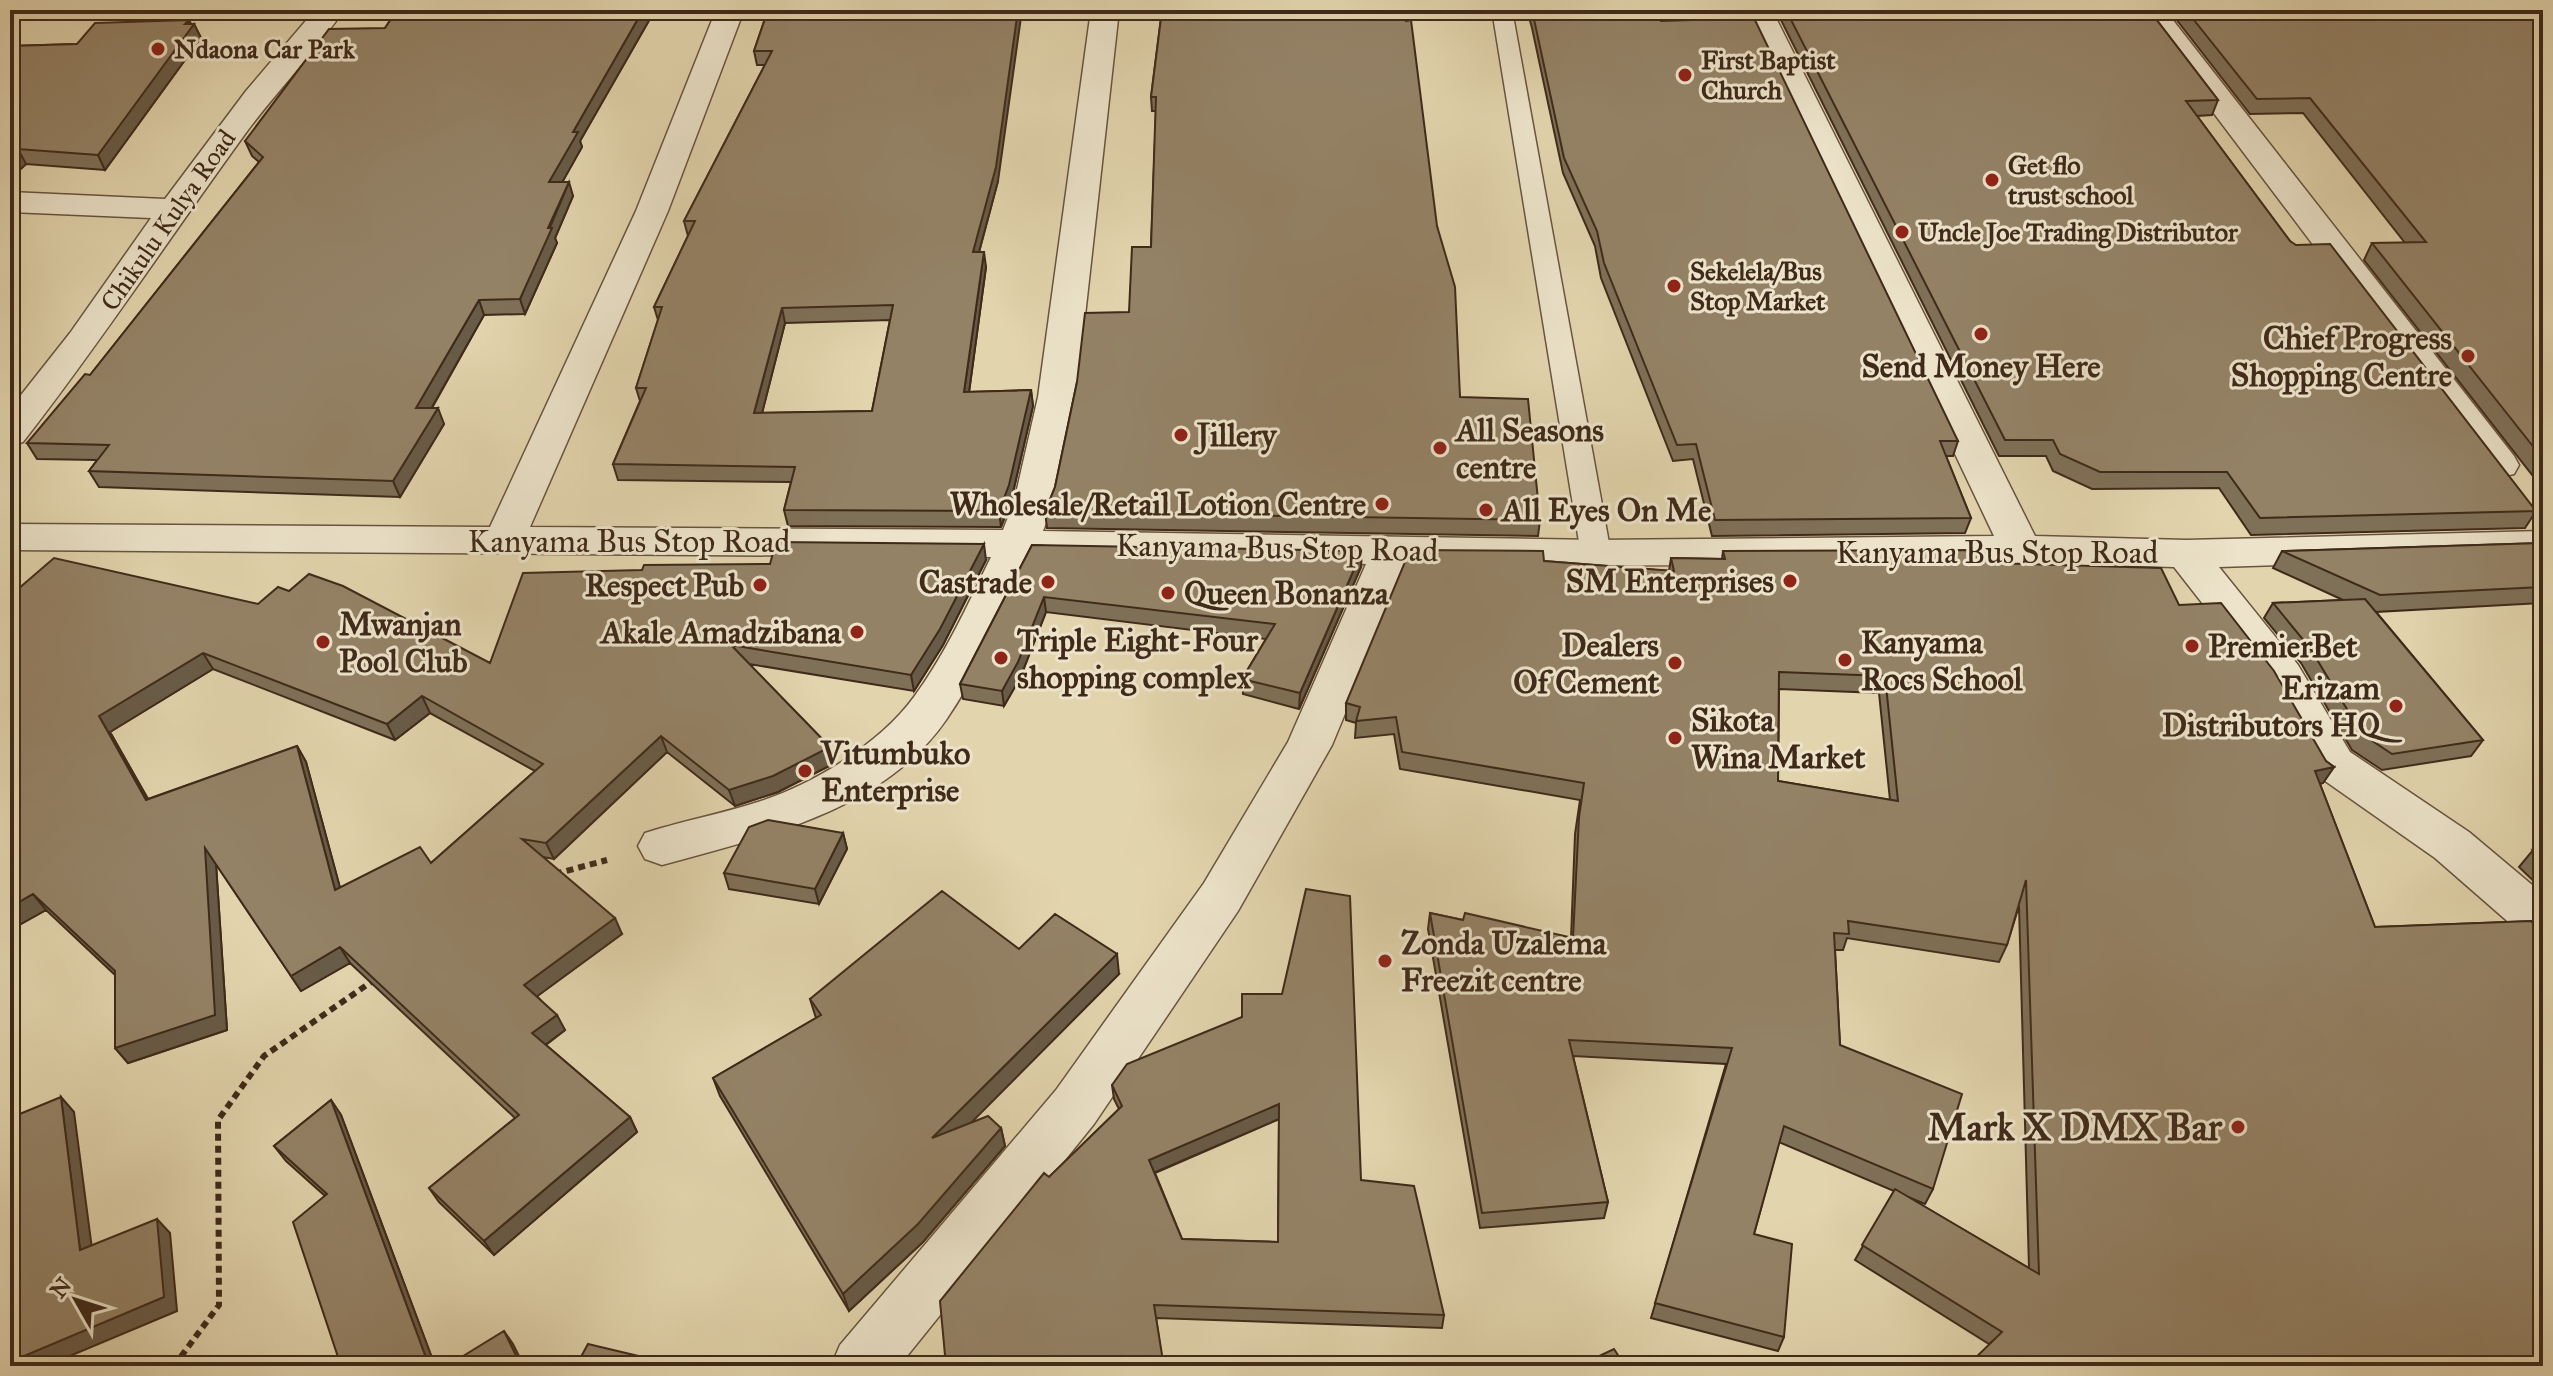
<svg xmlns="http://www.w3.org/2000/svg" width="2553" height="1376" font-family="'IM FELL Great Primer',serif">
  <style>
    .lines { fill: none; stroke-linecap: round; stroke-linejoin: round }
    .service-casing { stroke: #68543f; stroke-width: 3 }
    .minor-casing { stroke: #68543f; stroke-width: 3 }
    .path { stroke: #3f2a1a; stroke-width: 6; stroke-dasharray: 7 5; stroke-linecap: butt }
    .service { fill: #ece3ca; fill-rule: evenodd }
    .minor { fill: #ece3ca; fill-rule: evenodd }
    .wall { fill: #7f7058; stroke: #3f2a1a; stroke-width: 2; fill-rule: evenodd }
    .shaded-wall { fill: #685b47; stroke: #3f2a1a; stroke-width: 2 }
    .building { fill: #948266; stroke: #3f2a1a; stroke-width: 2; fill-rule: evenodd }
    .poi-dot { fill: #8f2418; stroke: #ece3ca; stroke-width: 3 }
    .labels { text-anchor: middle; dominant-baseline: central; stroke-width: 6; stroke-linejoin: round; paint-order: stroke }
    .far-poi-label { font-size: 26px; font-weight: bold; fill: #3f2a1a; stroke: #ece3ca; text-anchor: start }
    .far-street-label { font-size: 26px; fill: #3f2a1a; stroke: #ece3ca }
    .poi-label { font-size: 32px; font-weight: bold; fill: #3f2a1a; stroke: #ece3ca; text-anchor: start }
    .street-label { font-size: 32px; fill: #3f2a1a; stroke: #ece3ca }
    .near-poi-label { font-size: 38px; font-weight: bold; fill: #3f2a1a; stroke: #ece3ca; text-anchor: end }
  </style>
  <rect width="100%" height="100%" fill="#e2d4ad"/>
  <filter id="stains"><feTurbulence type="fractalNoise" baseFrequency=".0025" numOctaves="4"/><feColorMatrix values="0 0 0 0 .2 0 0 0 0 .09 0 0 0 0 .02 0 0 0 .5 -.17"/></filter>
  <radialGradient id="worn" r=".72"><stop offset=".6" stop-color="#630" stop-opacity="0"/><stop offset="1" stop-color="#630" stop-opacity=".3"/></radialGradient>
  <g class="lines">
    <g class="service-casing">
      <path id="service" d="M1492 10H1512L1611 554 1607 561 1596 564 1585 561 1581 554Z"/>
    </g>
    <g class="minor-casing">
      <path id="minor" d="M315 10H344C314 53 276 92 245 134 170 237 101 342 23 442L10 446V409L70 333 151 218 10 212V192L165 199 246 91Z
        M716 10H744L668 211 530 527 1003 530 1014 502 1038 397 1091 10H1119L1076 397 1054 502 1043 531 1596 540 1994 536 1744 10H1772L2035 536 2186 540 2543 531V557L2219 567 2298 665 2350 752 2469 832 2543 894V949L2525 943 2513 926 2435 858 2318 776 2267 686 2174 567C1919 559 1663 569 1407 564L1332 745 1238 911 1094 1124 899 1366H831L840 1345 1056 1090 1204 883 1288 742 1366 564 1032 558C1006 612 980 670 946 720 882 812 762 837 662 865L645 859 638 846 645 833C682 821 721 814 758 802 812 785 880 744 914 697 945 655 968 604 991 557L10 550V524L490 527 636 211Z
        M2136 10H2165L2514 456 2519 465 2514 474 2500 477 2486 474Z"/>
    </g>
    <path class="path" d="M555 874 607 860
      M174 1366 219 1305 218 1120 264 1056 374 980"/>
    <use href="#service" class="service"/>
    <use href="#minor" class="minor"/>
  </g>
  <path class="wall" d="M397 10H655L580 141 582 147 562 182 573 196 555 238 557 243 525 314 484 315 432 408 444 424 400 497 99 487 89 471 97 460 37 459 27 443 90 375 259 162 252 156 245 141 385 28Z
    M768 10 998 181 979 252 986 267 969 392 1031 390 1033 406 1011 501 1001 527 788 526 784 510 791 482 618 480 613 464 640 401 636 388 658 320 654 307 688 236 684 221 765 65H757L754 51ZM890 320 872 411 762 413 785 323Z
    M1162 10 1437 226 1460 397 1540 520 1538 536 1047 528 1045 512 1055 487 1077 382 1129 312 1151 247 1156 111H1152L1151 97Z
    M1527 10H1656L1661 21 1958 441 1953 456H1946L1971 518 1965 533 1712 536 1693 459 1673 461 1601 278 1595 246 1563 173 1532 28Z
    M1776 10H2149L2218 100 2212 115 2197 116 2290 241 2536 511 2525 528 2251 535 2219 488 2092 489 2053 471 2046 456H1999Z
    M2169 10H2543V489L2364 260 2372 243H2405L2303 113 2250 114Z
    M189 20 191 24H194L201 38 105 170 26 164 10 179V46L77 44Z
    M2543 543V603L2376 612 2483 740 2471 756 2382 770 2352 750 2301 663 2264 618 2273 603 2343 600 2273 568 2282 551Z
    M1032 545 1361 567 1299 709 1243 694 1242 679 1266 639 1046 612 1020 678 1004 706 963 699 960 684Z
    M1723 551 1990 563 2179 605 2326 761 2334 767 2323 783 2320 784 2375 927 2531 921 1989 1344 1855 1260 1894 1191 1779 1142 1754 1234 1784 1337 1778 1351 1651 1318 1726 1064 1573 1056 1608 1202 1604 1218 1480 1228 1428 929 1430 913 1463 920 1571 938 1575 834 1580 800 1400 769 1394 734 1355 738 1356 723 1346 720V703L1544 561 1669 571 1671 558 1722 559ZM1779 689 1879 693 1890 800 1778 781ZM2019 906 2029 1268 1908 1197 1925 1204 1933 1189 1840 1045 1835 950H1843L1847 938 1999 962 2007 945Z
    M986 560 943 645 914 691 749 664 830 747 835 763 778 792 735 806 667 752 554 859 543 857 622 934 537 996 565 1030 546 1045 630 1117 637 1132 494 1255 439 1202 429 1188 515 1118 350 963 301 991 216 864 227 1030 128 1063 115 1048V975L46 910 10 930V596L490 663 642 570 770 564ZM213 669 395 740 430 713 535 771 431 863 340 888 306 762 297 746 148 799 110 732Z
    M843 833 847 849 819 904 729 889 724 873Z
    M2533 850 2543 851V890L2519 867Z
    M1019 949 1119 974 970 1123 1001 1128 1005 1146 923 1242 849 1311 720 1096 713 1078 816 1018 810 999Z
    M1242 1017 1361 1180 1444 1315 1442 1328 1156 1318 1163 1366H946L1049 1177 1119 1109 1114 1099 1112 1085ZM1279 1119 1278 1242 1182 1239 1155 1173Z
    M331 1100 341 1115 435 1366H341L325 1196 286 1161 274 1146Z"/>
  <path class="shaded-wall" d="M643 10H655L580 141 582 147 554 197 549 182 573 132Z
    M1018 10H1022L998 181 975 267 973 252Z
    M189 20 192 27 194 24 201 38 105 170 98 155Z
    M18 149 26 164 10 179V156Z
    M569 182 573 196 555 238 557 243 525 314 520 299Z
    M984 252 986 267 967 407 964 392Z
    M11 254 20 269 10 276V255Z
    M479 300 484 315 423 423 416 408Z
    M782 308 785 323 758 429 754 413Z
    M1031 390 1033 406 1011 501 1001 527 999 511Z
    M438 408 444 424 400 497 393 481Z
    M984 544 986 560 943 645 914 691 911 675Z
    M1362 551 1361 567 1299 709 1300 693Z
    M1044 597 1046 612 1020 678 1004 706 1002 691Z
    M203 653 213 669 110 732 157 815 146 800 99 716Z
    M422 696 430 713 395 740 387 724Z
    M661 736 667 752 554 859 546 843Z
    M297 746 306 762 345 906 335 890Z
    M830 747 835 763 778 792 735 806 729 790Z
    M2334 767 2323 783 2304 788 2315 771Z
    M843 833 847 849 819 904 815 889Z
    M205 848 216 864 227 1030 128 1063 115 1048Z
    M33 894 46 910 10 930V907Z
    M615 918 622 934 532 1000 524 985Z
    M340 947 350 963 301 991 291 976Z
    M1117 954 1119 974 937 1157 932 1138Z
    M557 1015 565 1030 541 1048 532 1033Z
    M61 1097 74 1112 94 1264 80 1250Z
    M331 1100 341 1115 435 1366H429Z
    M1279 1104V1119L1151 1174 1149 1160Z
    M630 1117 637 1132 494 1255 484 1241Z
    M1001 1128 1005 1146 923 1242 849 1311 843 1294Z
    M157 1219 170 1233 177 1311 46 1366H10V1362Z
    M504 1331 513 1344 524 1366H521Z"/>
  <path class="building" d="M397 10H643L573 132H578L549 182H569L548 228H552L520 299 479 300 416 408H438L393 481 89 471 109 445 27 443 85 374 90 375 263 157 245 141 329 29 385 28Z
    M768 10H1018L996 167 973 252H984L964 392 1031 390 1009 485 999 511 784 510 795 467 613 464 646 388H636L662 307H654L695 221H684L772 51H754ZM893 305 872 411 754 413 782 308Z
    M1162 10H1405L1406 21 1411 20 1437 226 1455 287 1460 397 1528 399 1540 520 1045 512 1055 487 1077 382 1085 313 1129 312 1132 247H1151L1156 97H1151Z
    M1532 10H1656L1661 21 1754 18 1958 441H1940L1971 518 1715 520 1696 444 1677 445 1604 263 1597 231 1564 158Z
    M1786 10H2149L2218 100 2186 101 2290 241 2296 245 2330 244 2536 511 2260 518 2227 472H2100L2060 454 2053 440H2005Z
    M2186 10H2543V459L2372 243 2426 242 2310 98 2257 99Z
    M189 20 185 24H194L98 155 18 149 10 156V46L77 44 95 23Z
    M776 542 984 544 940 629 911 675 731 645 830 747 773 776 729 790 661 736 546 843 522 839 615 918 524 985 557 1015 532 1033 630 1117 484 1241 429 1188 519 1115 340 947 291 976 205 848 215 1015 115 1048V971L33 894 10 907V753L11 752 10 751V596L54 558 258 604 278 587 289 591 309 574 343 586 490 663 523 573 642 570 644 565 770 564ZM203 653 387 724 422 696 543 764 431 863 420 847 335 890 297 746 146 800 99 716Z
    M2543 543V587L2380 595 2282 551Z
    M1032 545 1362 551 1300 693 1242 679 1275 624 1044 597 1018 662 1002 691 960 684Z
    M1410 550 1543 551 1544 561 1674 571 1671 558 1725 559 1723 551 1985 550 1990 563 2161 568 2179 605 2221 603 2274 671 2326 761 2334 767 2315 771 2375 927 2531 921 2538 929 2543 931V1366H1967L2002 1332 1862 1245 1895 1189 2039 1274 2026 880 2007 945 1848 921 1849 934 1834 933 1840 1045 1962 1094 1933 1189 1784 1126 1754 1234 1792 1244 1784 1337 1655 1303 1732 1048 1569 1040 1608 1202 1482 1213 1430 913 1463 920 1465 913 1573 938 1579 817 1584 783 1402 752 1396 717 1356 721 1360 707 1346 703ZM1779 672 1885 676 1898 801 1778 781Z
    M2365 599 2483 740 2392 754 2362 734 2310 648 2273 603Z
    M768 820 843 833 815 889 724 873 749 827Z
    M2533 850 2543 851V860Z
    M1306 889 1350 896 1361 1180 1414 1186 1444 1315 1154 1305 1163 1361 1134 1366H946L940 1301 1044 1173 1049 1177 1122 1106 1112 1085 1127 1064 1242 1017V994H1282ZM1279 1104 1278 1242 1182 1239 1149 1160Z
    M942 891 1019 949 1055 914 1117 954 932 1138 988 1116 1001 1128 918 1224 843 1294 713 1078 821 1015 810 999Z
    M61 1097 80 1250 157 1219 164 1297 10 1362V1118Z
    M331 1100 429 1366H341L293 1222 327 1194 274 1146Z
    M504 1331 521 1366H447Z
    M588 1344 668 1363 667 1366H576Z
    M1614 1349 1625 1366H1578Z"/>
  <g class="poi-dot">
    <circle cx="158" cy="49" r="8"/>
    <circle cx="1685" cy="75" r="8"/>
    <circle cx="1992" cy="180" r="8"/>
    <circle cx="1902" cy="232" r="8"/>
    <circle cx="1674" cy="286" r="8"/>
    <circle cx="1981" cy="334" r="8"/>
    <circle cx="2468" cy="356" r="8"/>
    <circle cx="1181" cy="435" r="8"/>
    <circle cx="1440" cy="448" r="8"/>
    <circle cx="1382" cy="504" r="8"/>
    <circle cx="1486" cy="510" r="8"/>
    <circle cx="1790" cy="581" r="8"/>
    <circle cx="1048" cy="582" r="8"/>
    <circle cx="760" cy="585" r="8"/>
    <circle cx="1168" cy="593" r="8"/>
    <circle cx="857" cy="632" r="8"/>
    <circle cx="323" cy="642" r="8"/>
    <circle cx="2192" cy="646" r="8"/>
    <circle cx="1001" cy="658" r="8"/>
    <circle cx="1845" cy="660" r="8"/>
    <circle cx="1675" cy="663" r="8"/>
    <circle cx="2396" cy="706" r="8"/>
    <circle cx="1675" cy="738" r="8"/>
    <circle cx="805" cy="771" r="8"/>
    <circle cx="1385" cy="961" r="8"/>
    <circle cx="2238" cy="1127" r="8"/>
  </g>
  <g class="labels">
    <g class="far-poi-label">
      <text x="174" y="49">Ndaona Car Park</text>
      <text x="1701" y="60">First Baptist<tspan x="1701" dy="30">Church</tspan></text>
      <text x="2008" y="165">Get flo<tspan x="2008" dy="30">trust school</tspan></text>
      <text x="1918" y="232">Uncle Joe Trading Distributor</text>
      <text x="1690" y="271">Sekelela/Bus<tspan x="1690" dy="30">Stop Market</tspan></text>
    </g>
    <g class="far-street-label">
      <text transform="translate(168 220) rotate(-55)">Chikulu Kulya Road</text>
    </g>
    <g class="poi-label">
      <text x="2452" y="338" text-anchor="end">Chief Progress<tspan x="2452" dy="37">Shopping Centre</tspan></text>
      <text x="1981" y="366" text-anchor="middle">Send Money Here</text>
      <text x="1456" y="430">All Seasons<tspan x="1456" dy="37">centre</tspan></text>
      <text x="1197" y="435">Jillery</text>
      <text x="1366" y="504" text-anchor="end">Wholesale/Retail Lotion Centre</text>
      <text x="1502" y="510">All Eyes On Me</text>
      <text x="1774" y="581" text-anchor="end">SM Enterprises</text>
      <text x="1032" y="582" text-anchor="end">Castrade</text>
      <text x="744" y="585" text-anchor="end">Respect Pub</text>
      <text x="1184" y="593">Queen Bonanza</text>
      <text x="339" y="624">Mwanjan<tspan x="339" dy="37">Pool Club</tspan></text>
      <text x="841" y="632" text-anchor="end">Akale Amadzibana</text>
      <text x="1017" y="640">Triple Eight-Four<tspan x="1017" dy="37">shopping complex</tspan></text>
      <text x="1861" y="642">Kanyama<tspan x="1861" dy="37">Rocs School</tspan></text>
      <text x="1659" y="645" text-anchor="end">Dealers<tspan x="1659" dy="37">Of Cement</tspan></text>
      <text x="2208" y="646">PremierBet</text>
      <text x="2380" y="688" text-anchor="end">Erizam<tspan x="2380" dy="37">Distributors HQ</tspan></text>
      <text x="1691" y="720">Sikota<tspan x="1691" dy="37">Wina Market</tspan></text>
      <text x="821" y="753">Vitumbuko<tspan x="821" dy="37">Enterprise</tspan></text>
      <text x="1401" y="943">Zonda Uzalema<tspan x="1401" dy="37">Freezit centre</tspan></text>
    </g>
    <g class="street-label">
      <text x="629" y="541">Kanyama Bus Stop Road</text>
      <text transform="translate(1277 548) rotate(1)">Kanyama Bus Stop Road</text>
      <text x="1997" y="552">Kanyama Bus Stop Road</text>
    </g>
    <g class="near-poi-label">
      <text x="2222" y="1127">Mark X DMX Bar</text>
    </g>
  </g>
  <rect width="2553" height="1376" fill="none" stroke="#e2d4ad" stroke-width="40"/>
  <rect x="12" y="12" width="2529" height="1352" fill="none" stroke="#3f2a1a" stroke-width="4"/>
  <rect x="20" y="20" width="2513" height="1336" fill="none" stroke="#3f2a1a" stroke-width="2"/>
  <g transform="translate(76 1300) rotate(309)" stroke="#ece3ca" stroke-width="6" paint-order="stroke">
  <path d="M0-6L14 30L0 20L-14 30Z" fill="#3f2a1a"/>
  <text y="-12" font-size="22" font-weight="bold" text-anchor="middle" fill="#3f2a1a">N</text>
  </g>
  <rect width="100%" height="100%" filter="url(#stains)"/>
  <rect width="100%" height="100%" fill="url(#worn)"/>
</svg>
